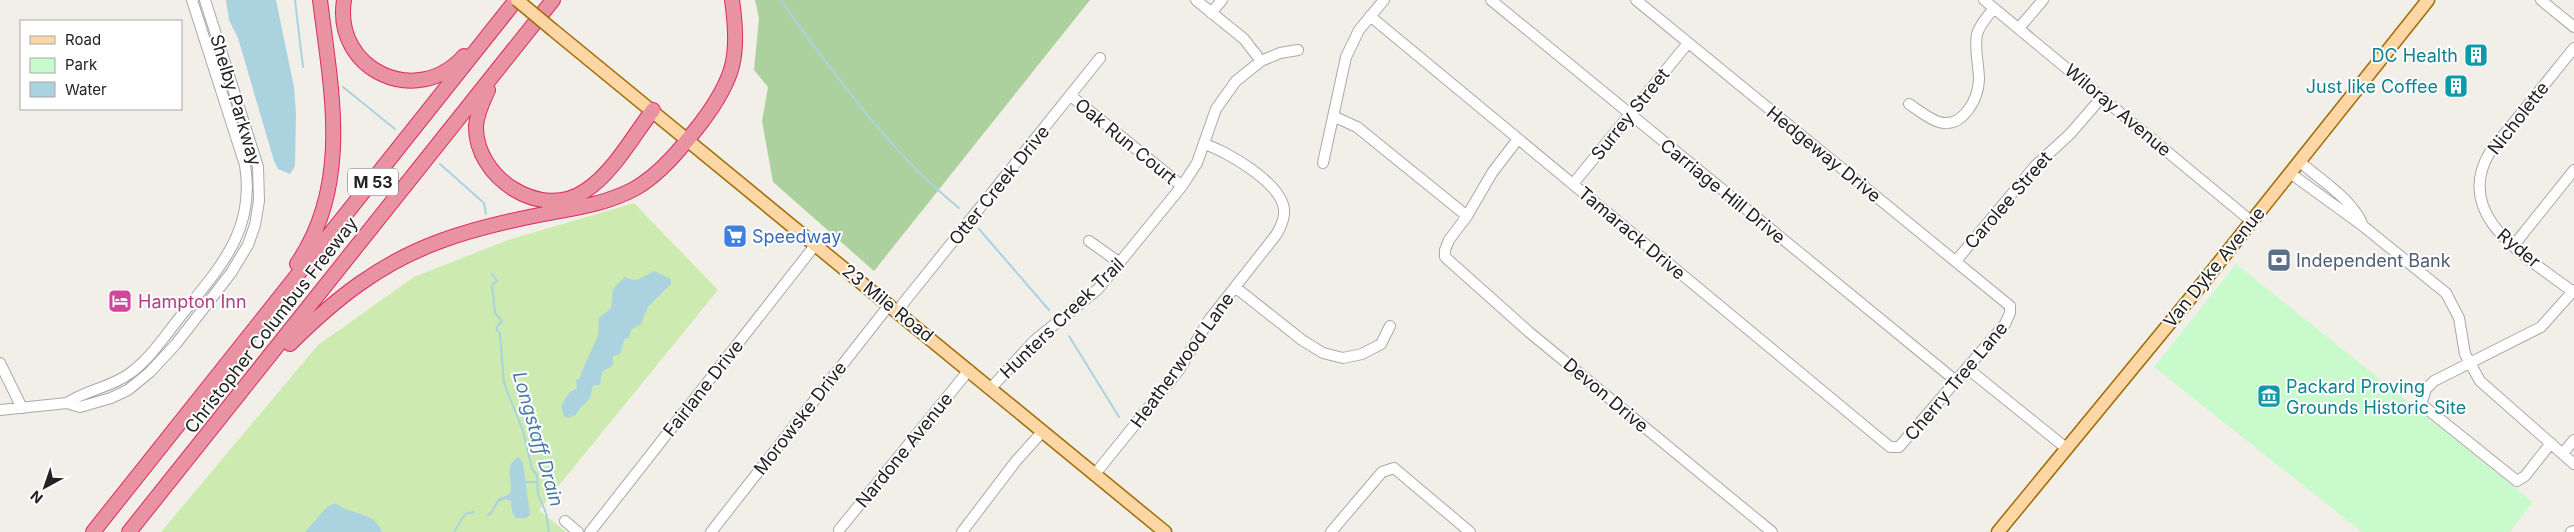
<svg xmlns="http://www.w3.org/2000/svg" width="2574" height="532" font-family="Inter,sans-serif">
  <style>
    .grass { fill: #cdebb0 }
    .forest { fill: #add19e }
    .park { fill: #c8facc }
    .water { fill: #aad3df }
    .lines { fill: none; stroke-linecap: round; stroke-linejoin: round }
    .stream { stroke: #aad3df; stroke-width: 2 }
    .minor-casing { stroke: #a9a9a9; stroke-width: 12 }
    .major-casing { stroke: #a06b00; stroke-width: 15 }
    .highway-casing { stroke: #dc2a67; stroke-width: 16 }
    .minor { stroke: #fff; stroke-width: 10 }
    .major { stroke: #fcd6a4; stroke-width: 12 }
    .highway { stroke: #e892a2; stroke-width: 14 }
    .major-bridge-casing { stroke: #a06b00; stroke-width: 15; stroke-linecap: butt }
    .major-bridge { stroke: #fcd6a4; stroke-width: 12 }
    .labels { text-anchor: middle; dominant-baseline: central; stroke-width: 4; stroke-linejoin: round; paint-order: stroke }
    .shield { fill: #fff; stroke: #646464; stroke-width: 1 }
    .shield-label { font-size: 16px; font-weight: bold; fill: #222 }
    .culture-label { font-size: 18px; fill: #0d838f; stroke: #fff; text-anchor: end }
    .street-label { font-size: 18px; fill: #222; stroke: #fff }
    .shop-label { font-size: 18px; fill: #366cbe; stroke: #fff; text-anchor: start }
    .service-label { font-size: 18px; fill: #4e5e75; stroke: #fff; text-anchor: start }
    .hotel-label { font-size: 18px; fill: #b23c85; stroke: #fff; text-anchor: start }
    .water-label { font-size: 19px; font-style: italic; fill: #4a7aab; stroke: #fff }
  </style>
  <rect width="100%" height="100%" fill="#f2efe9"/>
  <path class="grass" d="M634 203 718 290 539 510 566 532H161L318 345 414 277 508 240Z"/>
  <path class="forest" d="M755 0H1090L874 271 773 182 762 121 768 87 754 70 759 18Z"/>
  <path class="park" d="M2236 264 2533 502 2510 532H2362L2154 367Z"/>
  <path class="water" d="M226 0H276L294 87 296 113 295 166 290 174 278 169 274 161 238 38 229 20Z
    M654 271 671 279V284L648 307 641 324 631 330 629 338H625L620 354 613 356V365L602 372 600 385H594C591 390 592 393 590 398 586 404 579 407 576 415L567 418 564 416 561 406 569 393 577 388 576 380 580 378C584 364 591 352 597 338 600 332 597 325 599 318L611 308 613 289 625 277C636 284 644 276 654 271Z
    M519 457 523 463 530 515 526 518H516L512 512 511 501C498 495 497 507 491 515L485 517 491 511 498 499 510 494C514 481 502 465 519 457Z
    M335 503C350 515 374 511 382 532H305L327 507Z"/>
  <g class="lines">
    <path class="stream" d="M295 0 303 67
      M780 0C835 73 887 150 959 208
      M343 87 395 129
      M440 164 484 203 486 214
      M979 229 1049 310
      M492 274 497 281 492 285 495 313 502 321 496 328 500 334 504 383 523 431 532 469 537 475 538 494 546 513 549 532
      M1069 336 1119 417
      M525 482H537
      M454 532 465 514 474 512"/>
    <g class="minor-casing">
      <path id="minor" d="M1196 0 1244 39 1261 61
        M1491 0 1956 381
        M1984 0 2251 221
        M2541 0 2574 27
        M1211 13 1222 0
        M1370 16 1890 447H1899L2005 324 2010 313V306L1636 0
        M2019 28 2043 0
        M1071 96 1182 186
        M1909 104C1918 110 1929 119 1939 122 1962 129 1978 100 1979 80 1979 65 1974 49 1977 34 1980 24 1988 16 1994 8
        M1335 117 1357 127 1467 216
        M1518 139 1492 173 1467 216 1449 240 1445 250V257L1529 332 1772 532
        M2299 161C2320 180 2353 199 2363 226
        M1323 163 1346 57 1359 30 1384 0
        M2290 173 2363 226 2446 293 2459 318 2465 354 2480 381 2574 464
        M1573 184 1688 43
        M1089 241 1120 263
        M2514 245 2574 170
        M1956 261 2035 166 2070 134 2102 97
        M1235 287 1302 340 1323 353 1343 358 1362 354 1381 344 1390 326
        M2573 292C2529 258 2451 217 2490 152L2574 48
        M897 311 1100 58
        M0 363 22 408
        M1967 368 2066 448
        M991 388 1034 341 1098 289 1182 186 1197 163 1216 109 1236 81 1261 61 1280 53 1298 50
        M67 403C86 390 109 388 129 374 150 359 164 337 180 317 218 269 256 232 245 165L192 0
        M0 410 67 403 80 407 111 398 128 390 150 372 176 344 231 273 248 245 255 225 259 201 258 167 205 0
        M2551 443 2525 476 2517 481 2421 404 2426 389 2434 381 2541 327 2574 290
        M2563 453 2574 440
        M1095 474 1179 370 1209 320 1276 235C1281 227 1285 219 1284 209 1281 183 1227 151 1204 144
        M565 521 578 532
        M839 530 969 370
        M590 532 816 244
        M711 532 890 304
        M962 532 1016 461 1043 431
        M1331 532 1382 472 1394 468 1470 532
        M2571 532 2574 531"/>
    </g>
    <g class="major-casing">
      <path id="major" d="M553 30 1165 532
        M1998 532 2201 285 2428 0"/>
    </g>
    <g class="highway-casing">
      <path id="highway" d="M344 0C333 70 417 109 464 56
        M488 90C483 101 477 113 476 126 475 177 540 221 585 191 613 173 633 136 653 110
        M297 264C352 184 331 89 320 0
        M290 344C335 299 379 264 438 242 472 229 508 221 544 214 575 208 606 204 634 189 660 175 683 146 701 123 735 78 740 55 732 0
        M93 532 516 0
        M129 532 553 0"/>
    </g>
    <use href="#minor" class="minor"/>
    <use href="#major" class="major"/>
    <use href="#highway" class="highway"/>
    <g class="major-bridge-casing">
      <path id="major-bridge" d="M517 0 553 30"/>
    </g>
    <use href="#major-bridge" class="major-bridge"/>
  </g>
  <defs>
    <g id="building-square" transform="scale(1.25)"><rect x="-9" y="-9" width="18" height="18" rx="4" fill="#0f9aa8" stroke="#fff"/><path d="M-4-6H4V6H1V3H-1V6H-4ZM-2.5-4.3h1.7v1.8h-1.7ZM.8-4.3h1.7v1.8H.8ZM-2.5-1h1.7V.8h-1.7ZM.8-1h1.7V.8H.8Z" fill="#fff"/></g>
    <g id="supermarket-square" transform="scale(1.25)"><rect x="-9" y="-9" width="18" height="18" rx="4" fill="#3f7fe0" stroke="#fff"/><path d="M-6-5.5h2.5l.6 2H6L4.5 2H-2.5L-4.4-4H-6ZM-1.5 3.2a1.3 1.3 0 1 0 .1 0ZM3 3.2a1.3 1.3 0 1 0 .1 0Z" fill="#fff"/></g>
    <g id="bank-square" transform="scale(1.25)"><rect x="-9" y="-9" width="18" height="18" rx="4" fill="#5c6f8a" stroke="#fff"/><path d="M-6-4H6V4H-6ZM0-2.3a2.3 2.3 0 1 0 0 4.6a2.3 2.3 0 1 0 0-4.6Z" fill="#fff"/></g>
    <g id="hotel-square" transform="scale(1.25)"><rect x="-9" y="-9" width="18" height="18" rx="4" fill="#d1479c" stroke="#fff"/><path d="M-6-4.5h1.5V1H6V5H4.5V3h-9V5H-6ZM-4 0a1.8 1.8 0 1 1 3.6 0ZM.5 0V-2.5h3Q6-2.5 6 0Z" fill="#fff"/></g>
    <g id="museum-square" transform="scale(1.25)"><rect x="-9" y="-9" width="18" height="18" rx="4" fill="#0f9aa8" stroke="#fff"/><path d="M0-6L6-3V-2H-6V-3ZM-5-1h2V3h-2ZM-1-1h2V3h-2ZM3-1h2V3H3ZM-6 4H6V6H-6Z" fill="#fff"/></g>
  </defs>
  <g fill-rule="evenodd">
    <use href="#building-square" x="2476" y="55"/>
    <use href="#building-square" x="2456" y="86"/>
    <use href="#supermarket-square" x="735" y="236"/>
    <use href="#bank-square" x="2279" y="260"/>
    <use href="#hotel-square" x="120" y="301"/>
    <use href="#museum-square" x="2269" y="396"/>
  </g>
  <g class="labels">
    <rect class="shield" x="348" y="168.5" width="50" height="27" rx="4"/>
    <g class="shield-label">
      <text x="373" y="182">M 53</text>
    </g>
    <g class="culture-label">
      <text x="2458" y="55">DC Health</text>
      <text x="2438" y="86">Just like Coffee</text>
      <text x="2286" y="386" text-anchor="start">Packard Proving<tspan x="2286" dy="21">Grounds Historic Site</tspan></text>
    </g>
    <g class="street-label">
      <text transform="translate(236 100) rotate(73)">Shelby Parkway</text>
      <text transform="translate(2118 110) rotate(40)">Wiloray Avenue</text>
      <text transform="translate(1630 114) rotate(-51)">Surrey Street</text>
      <text transform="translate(2518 118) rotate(-52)">Nicholette</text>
      <text transform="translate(1126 141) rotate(39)">Oak Run Court</text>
      <text transform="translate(1824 154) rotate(39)">Hedgeway Drive</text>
      <text transform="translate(999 185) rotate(-51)">Otter Creek Drive</text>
      <text transform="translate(1723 191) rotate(39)">Carriage Hill Drive</text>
      <text transform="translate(2008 200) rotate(-49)">Carolee Street</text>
      <text transform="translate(1632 233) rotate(40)">Tamarack Drive</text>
      <text transform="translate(2519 248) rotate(40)">Ryder</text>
      <text transform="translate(2214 267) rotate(-51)">Van Dyke Avenue</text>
      <text transform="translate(888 303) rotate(39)">23 Mile Road</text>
      <text transform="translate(1062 318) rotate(-44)">Hunters Creek Trail</text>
      <text transform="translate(271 325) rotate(-52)">Christopher Columbus Freeway</text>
      <text transform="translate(1182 360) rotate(-54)">Heatherwood Lane</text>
      <text transform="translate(1956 381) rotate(-50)">Cherry Tree Lane</text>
      <text transform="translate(703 388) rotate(-52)">Fairlane Drive</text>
      <text transform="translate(1606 395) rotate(40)">Devon Drive</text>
      <text transform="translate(800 418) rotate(-52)">Morowske Drive</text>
      <text transform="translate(904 450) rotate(-51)">Nardone Avenue</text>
    </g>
    <g class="shop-label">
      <text x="752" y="236">Speedway</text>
    </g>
    <g class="service-label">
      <text x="2296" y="260">Independent Bank</text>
    </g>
    <g class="hotel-label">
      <text x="138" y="301">Hampton Inn</text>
    </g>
    <g class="water-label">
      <text transform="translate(538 439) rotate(74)">Longstaff Drain</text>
    </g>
  </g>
  <rect x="20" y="20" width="162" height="90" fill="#ffffff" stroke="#a7a7a7"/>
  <rect x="30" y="36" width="25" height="8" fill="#fcd6a4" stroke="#a7a7a7"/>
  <text x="65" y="45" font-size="15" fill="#222222">Road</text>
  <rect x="30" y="58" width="25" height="15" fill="#c8facc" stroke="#a7a7a7"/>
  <text x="65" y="70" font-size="15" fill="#222222">Park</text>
  <rect x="30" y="82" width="25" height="15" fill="#aad3df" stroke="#a7a7a7"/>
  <text x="65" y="95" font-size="15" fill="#222222">Water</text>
  <g transform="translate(45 487) rotate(220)" stroke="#ffffff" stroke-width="4" paint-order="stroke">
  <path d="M0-4L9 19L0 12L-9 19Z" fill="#222222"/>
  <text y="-8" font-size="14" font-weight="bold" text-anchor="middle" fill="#222222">N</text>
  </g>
</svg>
